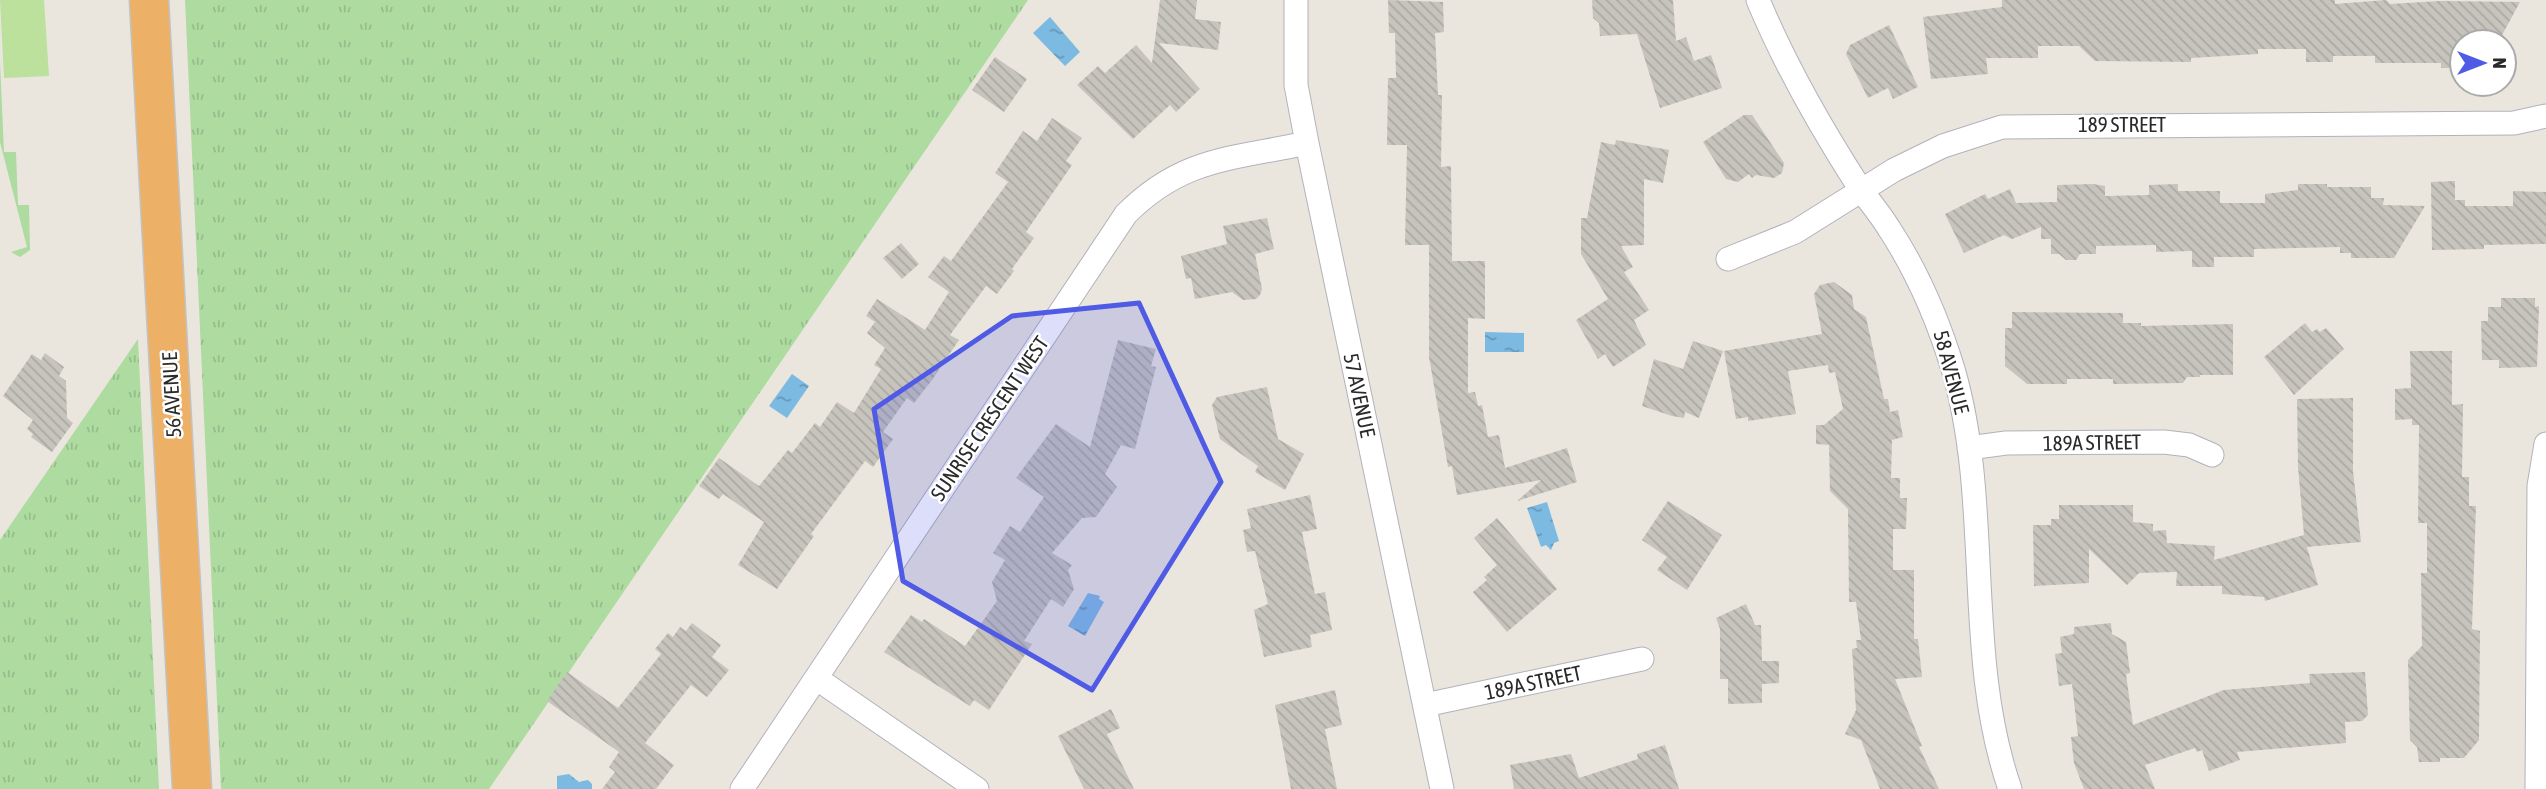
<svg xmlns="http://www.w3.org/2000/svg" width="2546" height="789" font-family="'Asap Condensed',sans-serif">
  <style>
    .grass { fill: url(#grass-tufts) }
    .garden { fill: #addba0 }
    .pitch { fill: #bce19d }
    .water { fill: url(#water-ripples) }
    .building { fill: url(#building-back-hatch) }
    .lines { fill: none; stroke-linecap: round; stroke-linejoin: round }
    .street-casing { stroke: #b1b2bc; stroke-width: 25 }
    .highway-casing { stroke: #c3c3c3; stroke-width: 41 }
    .street { stroke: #fff; stroke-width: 23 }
    .highway { stroke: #ecb067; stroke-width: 38 }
    .marked { fill: #4f5ae5; fill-opacity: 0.2; stroke: #4f5ae5; stroke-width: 5; stroke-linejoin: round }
    .labels { text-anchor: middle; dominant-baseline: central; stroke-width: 5; stroke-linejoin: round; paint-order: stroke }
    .street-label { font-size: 21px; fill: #2a2a2a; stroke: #fff }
  </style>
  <defs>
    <pattern id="grass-tufts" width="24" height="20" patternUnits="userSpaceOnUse" patternTransform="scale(1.75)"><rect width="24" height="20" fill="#addba0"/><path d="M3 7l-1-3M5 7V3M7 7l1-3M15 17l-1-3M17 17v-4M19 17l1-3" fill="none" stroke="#95bc8a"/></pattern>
    <pattern id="water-ripples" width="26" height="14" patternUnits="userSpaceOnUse" patternTransform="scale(1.75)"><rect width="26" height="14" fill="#7cbae1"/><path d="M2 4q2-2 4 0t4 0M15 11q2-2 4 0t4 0" fill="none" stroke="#6697b7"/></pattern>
    <pattern id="building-back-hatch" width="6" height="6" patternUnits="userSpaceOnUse" patternTransform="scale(1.75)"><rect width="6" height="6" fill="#c6c4bc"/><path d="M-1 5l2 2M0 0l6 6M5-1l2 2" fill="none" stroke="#aaa9a2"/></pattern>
  </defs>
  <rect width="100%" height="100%" fill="#eae6dd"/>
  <path class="grass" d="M185 0H1028L489 789H221Z
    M138 339 159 789H0V540Z"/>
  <path class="garden" d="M0 61 4 152H16L18 205H29L30 250 20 257 11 252 27 247 0 142Z"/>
  <path class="pitch" d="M0 0H44L49 76 4 78Z"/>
  <path class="water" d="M1050 17 1080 52 1065 66 1033 33Z
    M1485 332 1524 333V352H1485Z
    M792 374 809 386 787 418 769 406Z
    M1547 502 1559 541 1554 543 1551 550 1546 545 1541 547 1527 508Z
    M1088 593 1100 596 1099 599 1104 602 1085 636 1068 626Z
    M569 774 579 782 588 780 592 784V789H557V776Z"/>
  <path class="building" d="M1160 0H1197L1195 19 1221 22 1218 50 1159 43 1200 89 1176 112 1170 105 1133 139 1077 85 1098 66 1105 73 1136 45 1152 63Z
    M1388 0 1443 2 1444 32 1435 33 1438 95H1442L1441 167 1451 166 1452 261H1485V319L1468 318V393L1475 392 1478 406 1482 405 1488 437 1499 435 1505 468 1567 448 1577 482 1517 501 1541 480 1457 495 1452 466 1448 467 1429 357V245H1405L1407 145H1387L1388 78H1396L1395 33H1389Z
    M1592 0H1673L1676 41 1686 37 1694 61 1711 55 1722 88 1660 108 1637 34 1600 36 1599 23 1593 18Z
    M2002 0H2335V4L2386 0 2390 4 2440 1 2520 2 2501 37 2496 35 2493 42H2462V68H2441V63H2375V56H2333V62H2306V49H2258V54L2191 58V62L2095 61 2079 46H2038V58H1986L1988 74 1931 79 1923 17 2002 7Z
    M1889 25 1918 87 1893 99 1888 88 1868 98 1846 54 1850 45Z
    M995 57 1027 79 1004 112 972 90Z
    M1744 115H1752L1784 163 1782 173 1774 178 1756 175 1752 178 1749 174 1738 182 1726 179 1703 142Z
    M1052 118 1082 138 1066 161 1072 165 1026 232 1034 238 1012 269 1014 271 997 294 986 286 950 335 959 340 932 380 914 403 907 398 883 432 893 439 873 467 865 461 811 534 814 536 777 589 738 565 764 522 723 494 719 499 699 486 719 458 759 486 788 450 792 453 815 423 820 427 837 402 854 413 881 369 874 365 885 348 867 333 875 322 866 316 877 299 925 330 949 292 928 277 944 256 951 261 1008 182 995 173 1023 131 1037 141Z
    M1616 140 1669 150 1663 183 1644 179V245L1621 246 1633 267 1624 272 1649 310 1634 320 1646 345 1613 367 1605 354 1598 359 1576 320 1608 299 1581 254V218H1587L1601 142 1615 145Z
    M2455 181V200H2465V206H2513V191L2546 192V244L2484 245V249L2432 250 2431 182Z
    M2093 184 2105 186V196L2149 195V185L2178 184V191H2220V203H2265V194L2298 190V184H2327V187H2371V198H2384L2383 205 2425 206 2394 258H2351V253H2340V247L2254 249V257H2214V267H2192V251L2156 252V245L2096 246V254H2080L2076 260H2066L2059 254H2051V239H2041V227L2012 239 2004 235 1964 253 1945 214 1985 194 1988 199 2010 189 2016 203 2057 202V185Z
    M1267 218 1274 249 1255 254 1262 289 1260 295 1256 299 1243 300 1232 292 1195 299 1191 278 1186 279 1181 256 1227 244 1223 226Z
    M901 243 919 264 902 279 883 258Z
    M1834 282 1852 295 1854 309 1866 317 1884 399H1888L1890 412 1898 410 1903 437 1892 440 1891 478H1900V498H1907L1906 529H1893V570H1914V639H1918L1922 677 1895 679 1922 746 1919 747 1939 789H1880L1861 740 1845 734 1856 710 1852 649 1857 648 1856 640H1861L1856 602H1849L1848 509 1830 491 1829 445 1816 444V425H1824L1843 409 1835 372 1829 373 1828 365 1788 371 1796 414 1748 421V417L1736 419 1724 351 1822 334 1814 294 1820 285Z
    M2501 298H2535V307L2539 306 2537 367 2499 368V360H2482L2481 321H2488V307H2501Z
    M2012 312 2123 313V323H2141V326L2233 324V375H2200V377H2187L2183 383 2113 384V379H2067V384H2027L2005 366V328H2012Z
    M2305 323 2312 332 2317 329 2320 332 2326 328 2344 349 2294 395 2264 357Z
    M1118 340 1156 349 1151 366 1156 367 1135 449 1121 445 1105 474 1117 487 1096 517 1082 518 1052 553 1072 565 1068 570 1074 589 1063 607 1051 599 1024 641 1032 644 989 710 974 700 970 706 884 652 911 615 922 622 924 619 965 646 997 601 992 582 1005 560 993 553 1010 526 1020 532 1044 497 1016 478 1056 424 1090 447Z
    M1693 341 1723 351 1699 418 1685 412 1684 418 1672 416 1642 406 1654 359 1683 369Z
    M2410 351H2452V405L2463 404 2462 477H2469V506H2476L2472 629 2480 631 2479 740 2464 758H2440V762H2419L2417 747 2410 740 2408 660 2422 646 2421 573H2427V523H2418L2419 425H2412V419L2395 420V389L2411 388Z
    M45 353 64 367 59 376 66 381 67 418 73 423 52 452 31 437 33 434 27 429 33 420 3 396 32 354 41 360Z
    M1267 387 1278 439 1304 454 1285 490 1255 472 1258 466 1220 439 1212 405 1217 397Z
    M2353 398V471L2361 542 2307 547 2318 585 2265 601 2264 597 2222 594V586H2176L2177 572 2139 573 2127 585 2089 549V583L2034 586 2033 525H2051V519H2059V505H2133V522L2153 524V531L2166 530 2167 543 2215 546 2214 560 2304 535 2298 467 2297 399Z
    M1310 495 1317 529 1302 532 1315 594 1325 592 1332 630 1310 635 1312 647 1264 657 1254 610 1268 604 1255 551 1247 552 1243 530 1251 528 1247 509Z
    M1668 501 1722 535 1687 590 1657 570 1667 557 1642 540Z
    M1497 518 1557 589 1507 632 1473 592 1487 580 1484 577 1497 565 1474 538Z
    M1746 604 1755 625H1761L1762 661H1779V683L1762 684V703L1728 704V679H1720V629L1716 618Z
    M692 623 721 645 712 657 729 670 707 697 691 685 645 743 674 765 656 789H602L615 772 609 767 619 752 547 701 567 672 618 708 661 654 655 649 668 633 673 637 680 627 686 631Z
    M2111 623 2112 634 2126 642 2130 673 2126 674 2133 725 2224 690 2310 683 2309 674 2365 672 2368 715 2362 721 2345 722 2346 743 2237 752 2240 760 2209 771 2202 750 2197 752 2195 748 2145 765 2155 789H2084L2074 763 2071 737 2078 736 2072 684 2059 686 2055 654 2062 653 2060 637 2074 634V627Z
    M1335 690 1342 725 1325 729 1337 789H1291L1275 705Z
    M1111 709 1120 728 1107 734 1134 789H1084L1058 736Z
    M1665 745 1679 789H1514L1510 765 1571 754 1579 778 1638 759 1637 754Z"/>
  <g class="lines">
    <g class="street-casing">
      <path id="street" d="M1296 0V85L1307 143 1442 789
        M1758 0C1785 65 1821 128 1859 187 1869 201 1881 215 1890 230 1918 273 1938 320 1953 369 1993 505 1963 654 2010 789
        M1728 259 1795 232 1894 170 1943 146 2002 127 2514 123 2546 116
        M1969 448 2006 443 2164 442 2189 445 2212 455
        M816 678 977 789
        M1425 705 1642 659
        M742 789 1126 214C1183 157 1233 159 1307 143
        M2537 789 2539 486 2546 444"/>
    </g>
    <g class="highway-casing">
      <path id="highway" d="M149 0 192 789"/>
    </g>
    <use href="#street" class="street"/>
    <use href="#highway" class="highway"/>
  </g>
  <path class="marked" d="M1139 303 1221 482 1092 690 903 581 874 409 1012 316Z"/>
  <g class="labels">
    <g class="street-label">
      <text x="2122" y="124">189 STREET</text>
      <text transform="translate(1952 372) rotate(75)">58 AVENUE</text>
      <text transform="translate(171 395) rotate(-93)">56 AVENUE</text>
      <text transform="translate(1360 395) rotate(78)">57 AVENUE</text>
      <text transform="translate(989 418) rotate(-56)">SUNRISE CRESCENT WEST</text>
      <text transform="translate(2092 442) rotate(-1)">189A STREET</text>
      <text transform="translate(1533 682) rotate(-12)">189A STREET</text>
    </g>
  </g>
  <g transform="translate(2483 63) rotate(90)"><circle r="33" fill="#ffffff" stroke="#aaaaaa" stroke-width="2"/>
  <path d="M0-5L12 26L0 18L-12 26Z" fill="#4f5ae5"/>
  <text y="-10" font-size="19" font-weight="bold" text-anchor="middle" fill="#2a2a2a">N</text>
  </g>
</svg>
